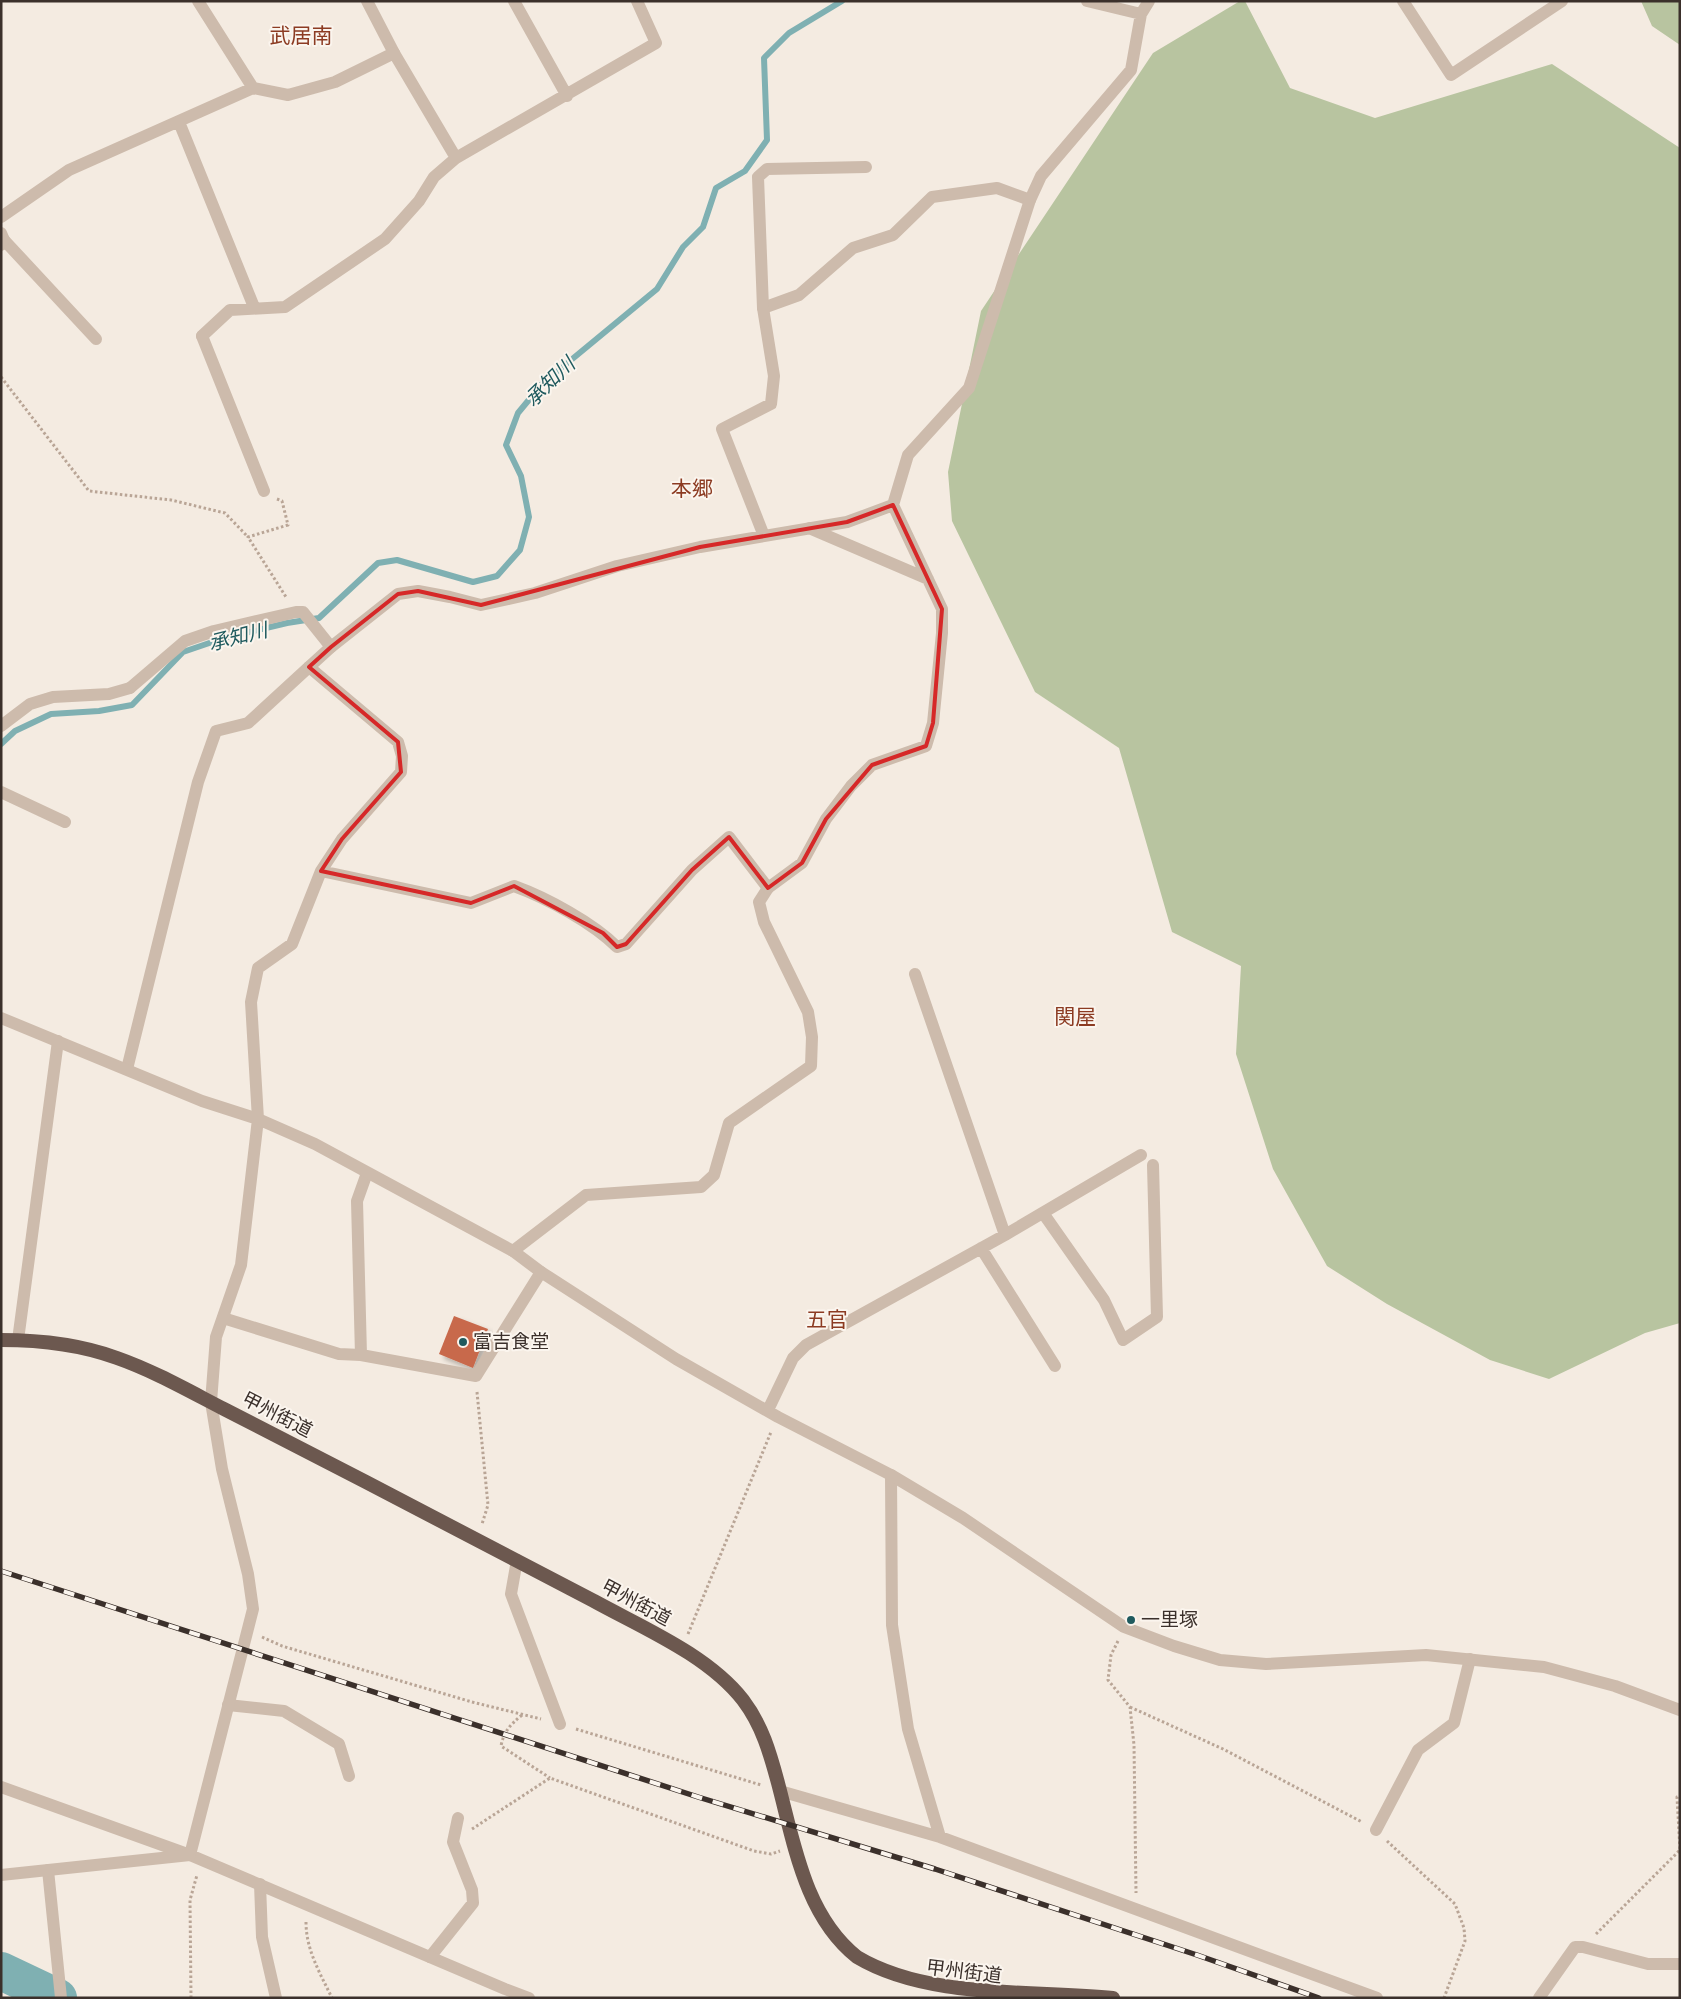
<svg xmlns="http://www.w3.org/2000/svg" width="1681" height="1999" font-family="Karla,'Noto Sans JP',sans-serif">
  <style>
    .green { fill: #b8c4a0 }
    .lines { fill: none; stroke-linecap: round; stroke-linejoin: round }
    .stream { stroke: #7fb0b2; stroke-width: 6 }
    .river { stroke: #7fb0b2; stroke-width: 38 }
    .building { fill: #c8694b; filter: url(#shadow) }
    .path { stroke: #b9a596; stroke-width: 3; stroke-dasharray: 2.5 2.5; stroke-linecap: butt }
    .service { stroke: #cdbbac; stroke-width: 12 }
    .minor { stroke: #cdbbac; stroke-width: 12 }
    .tertiary { stroke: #cdbbac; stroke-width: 12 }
    .trunk { stroke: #6c584f; stroke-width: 14 }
    .rail-casing { stroke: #3b302b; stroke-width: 5.5 }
    .rail { stroke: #fbf5ee; stroke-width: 4; stroke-dasharray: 11; stroke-linecap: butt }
    .marked { fill: none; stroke: #d62828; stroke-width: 4; stroke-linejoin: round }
    .poi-dot { fill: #1f5a5e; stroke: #fbf5ee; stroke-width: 2 }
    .labels { text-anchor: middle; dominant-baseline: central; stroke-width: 4; stroke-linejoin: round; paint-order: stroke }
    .poi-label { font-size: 19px; fill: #3b302b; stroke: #fbf5ee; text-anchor: start }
    .street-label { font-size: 19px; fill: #3b302b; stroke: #fbf5ee }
    .water-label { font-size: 20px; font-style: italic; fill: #1f5a5e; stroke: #fbf5ee }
    .quarter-label { font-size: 21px; fill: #8c3b22; stroke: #fbf5ee }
  </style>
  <defs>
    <filter id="shadow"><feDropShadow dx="4.5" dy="4.5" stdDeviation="2.5" flood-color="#0004"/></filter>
  </defs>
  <rect width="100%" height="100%" fill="#f4ebe1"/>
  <path class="green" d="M1240 1H1245L1290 88 1375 118 1552 64 1680 148V1323L1645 1333 1549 1379 1490 1360 1387 1304 1327 1266 1273 1169 1236 1054 1241 966 1172 932 1119 748 1035 692 952 521 948 472 981 311 1153 53Z
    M1641 1H1680V45L1652 26Z"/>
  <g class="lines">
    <path class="stream" d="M1 744 15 731 51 714 99 711 132 705 183 652 224 638 287 623 319 618 378 563 397 560 473 582 497 576 520 550 529 517 521 476 506 445 518 413 542 384 657 289 683 247 703 227 716 188 745 171 767 140 764 58 789 33 842 1"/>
    <path class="river" d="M1 1971 58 1998"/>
  </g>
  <path class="building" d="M454 1316 488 1329 473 1368 439 1354Z"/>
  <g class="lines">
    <path class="path" d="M1 377 89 491 171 500 225 513 248 537
      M277 499 282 501 288 525 248 537 286 597
      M477 1392 488 1505 482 1524
      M688 1634 771 1432
      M262 1637 282 1646 472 1702 541 1719
      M1118 1641 1111 1655 1108 1680 1130 1707 1134 1745 1136 1893
      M1130 1707 1223 1749 1362 1822
      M522 1715C510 1725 504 1731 501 1746L550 1778
      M576 1729 761 1785
      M472 1829 550 1778 754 1851 771 1854 780 1851
      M1387 1841 1455 1904 1464 1928 1465 1941 1444 1998
      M306 1922C306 1950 320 1973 332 1998
      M1596 1934 1680 1850 1677 1797 1680 1796
      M191 1998 190 1900 197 1875"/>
    <path class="service" d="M367 1 394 53
      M1 245 4 240 96 339
      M763 308 799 295 853 248 893 235 932 197 997 188 1030 200
      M202 336 264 491
      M130 688 185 641 214 631 296 612H303L331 647
      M1 792 65 822
      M127 1069 198 782 216 731 248 723 309 667
      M513 1251 586 1195 701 1187 714 1175 729 1123 811 1066 812 1037 808 1012 764 922 759 902 768 888
      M223 1318 339 1354 361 1355 476 1376 541 1272
      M18 1340 58 1041
      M361 1355 357 1201 367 1173
      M891 1475 892 1625 908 1729 940 1837
      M517 1560 511 1594 560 1724
      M228 1705 284 1711 339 1744 349 1776
      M780 1791 940 1837 1377 1998
      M1376 1830 1418 1750 1454 1723 1470 1659
      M48 1870 61 1998
      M260 1884 262 1937 276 1998
      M430 1957 473 1903 472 1890 453 1842 458 1818
      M1539 1998 1575 1947H1583L1648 1964H1680"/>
    <path class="minor" d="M514 1 567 96
      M1087 1 1141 14
      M1403 1 1451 75 1562 1
      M253 88 288 95 335 82 394 53 456 158
      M179 122 254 307
      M1 217 69 170 253 88 198 1
      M1 233 4 240
      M202 336 230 310 285 307 385 239 419 201 434 177 456 158 656 43 637 1
      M809 528 928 579
      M764 536 722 429 771 404 774 376 763 308 758 177 767 169 866 167
      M1 726 30 704 53 697 109 694 130 688
      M321 871 471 903 514 886C547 898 593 923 617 947L626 944 692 870 729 837 768 888 802 863 826 819 851 786 872 765 926 746 933 723 942 633V609L893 505
      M915 974 1005 1235
      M1 1018 202 1101 258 1119 315 1144 513 1251 541 1272 676 1359 778 1417 891 1475 963 1518 1124 1627 1174 1646 1220 1660 1266 1664 1426 1655 1544 1667 1615 1686 1680 1710
      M1043 1213 1104 1300 1123 1340 1157 1317 1153 1165
      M981 1248 1055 1366
      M768 1410 793 1358 806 1345 1005 1235 1141 1155
      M1 1787 190 1855 505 1989 529 1998
      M190 1855 253 1609 248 1574 222 1469 211 1402 216 1337 241 1265 258 1119 251 1002 258 968 292 944 321 871 342 839 401 772 402 756 398 742 309 667 331 647 398 594 418 591 450 597 481 605 535 593 617 566 700 547 847 522 893 505 908 455 969 388 1030 200 1041 176 1131 70 1141 14 1149 1"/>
    <path class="tertiary" d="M1 1875 190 1855"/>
    <path class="trunk" d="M1 1340C42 1340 79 1344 117 1358 154 1371 189 1391 224 1409 271 1433 318 1457 366 1482 442 1521 518 1561 594 1601 643 1628 708 1655 743 1700 762 1725 770 1753 778 1783 794 1843 805 1916 857 1957 927 1999 1030 1990 1113 1998"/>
    <g class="rail-casing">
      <path id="rail" d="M1 1571 698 1797 935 1869 1197 1955 1319 1998"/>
    </g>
    <use href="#rail" class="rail"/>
  </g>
  <path class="marked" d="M893 505 942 609 933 723 926 746 872 765 826 819 802 863 768 888 729 837 692 870 626 944 617 947 603 933 514 886 471 903 321 871 342 839 401 772 398 742 309 667 331 647 398 594 418 591 481 605 700 547 847 522Z"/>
  <g class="poi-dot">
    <circle cx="463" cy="1342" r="5"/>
    <circle cx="1131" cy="1620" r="5"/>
  </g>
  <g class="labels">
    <g class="poi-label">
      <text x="473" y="1342">富吉食堂</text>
      <text x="1141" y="1620">一里塚</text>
    </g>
    <g class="street-label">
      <text transform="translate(277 1415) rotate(27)">甲州街道</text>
      <text transform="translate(636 1603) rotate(28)">甲州街道</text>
      <text transform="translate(964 1972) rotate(7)">甲州街道</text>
    </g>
    <g class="water-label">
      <text transform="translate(550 382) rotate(-44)">承知川</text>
      <text transform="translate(238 637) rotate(-14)">承知川</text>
    </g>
    <g class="quarter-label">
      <text x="301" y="36">武居南</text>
      <text x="692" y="489">本郷</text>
      <text x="1075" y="1017">関屋</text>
      <text x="827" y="1320">五官</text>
    </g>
  </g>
  <rect width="1681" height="1999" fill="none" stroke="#3b302b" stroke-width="5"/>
</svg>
